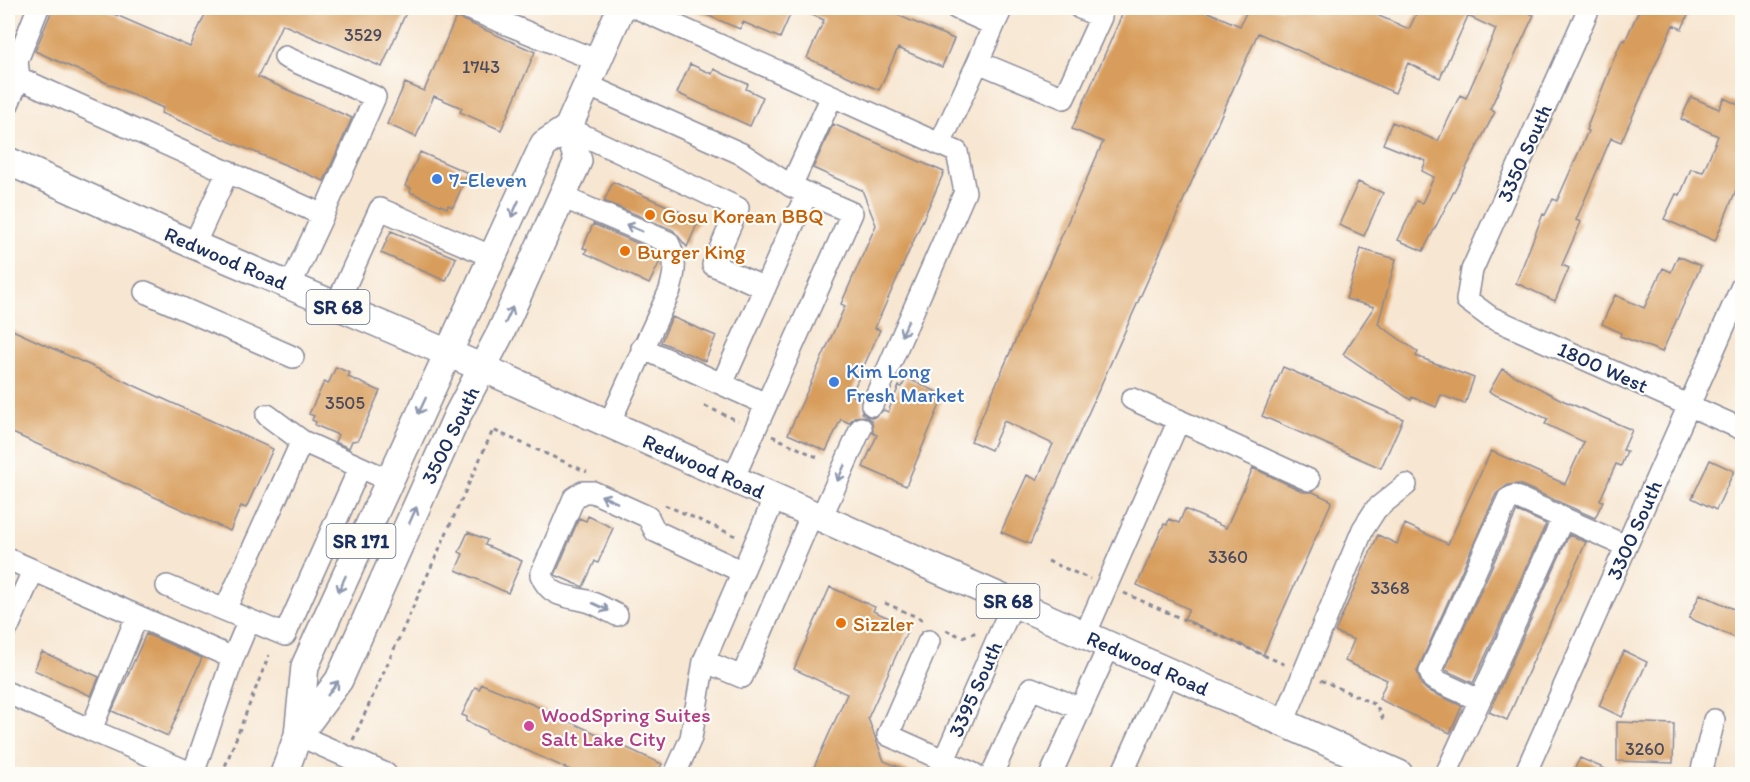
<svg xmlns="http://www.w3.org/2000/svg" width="1750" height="782" font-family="Itim,sans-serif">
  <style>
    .building { fill: #d89d5c }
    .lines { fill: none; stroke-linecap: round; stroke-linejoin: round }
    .minor-casing { stroke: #898a98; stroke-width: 24 }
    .major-casing { stroke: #898a98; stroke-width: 30 }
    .path { stroke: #898a98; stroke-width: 3; stroke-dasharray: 4.5 4.5; stroke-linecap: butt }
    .minor { stroke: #fff; stroke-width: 21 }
    .major { stroke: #fff; stroke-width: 27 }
    .oneway { stroke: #8d97ae }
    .shop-dot { fill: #3f7fe0; stroke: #fdfcf7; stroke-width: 2 }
    .food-dot { fill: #e8710a; stroke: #fdfcf7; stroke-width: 2 }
    .hotel-dot { fill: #d1479c; stroke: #fdfcf7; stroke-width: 2 }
    .labels { text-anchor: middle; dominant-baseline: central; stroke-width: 4.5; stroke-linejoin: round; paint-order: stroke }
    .number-label { font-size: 18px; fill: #4a4a5e }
    .shield { fill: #fdfcf7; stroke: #5f6c8c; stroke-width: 1.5 }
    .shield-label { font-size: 20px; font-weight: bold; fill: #1b2f5e }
    .street-label { font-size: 21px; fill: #1b2f5e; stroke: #fdfcf7 }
    .shop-label { font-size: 21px; fill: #366cbe; stroke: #fdfcf7; text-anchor: start }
    .food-label { font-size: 21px; fill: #c56008; stroke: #fdfcf7; text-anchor: start }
    .hotel-label { font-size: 21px; fill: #b23c85; stroke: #fdfcf7; text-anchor: start }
  </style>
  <rect width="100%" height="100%" fill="#fdfcf7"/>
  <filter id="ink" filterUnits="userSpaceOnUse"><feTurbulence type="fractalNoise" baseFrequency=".0167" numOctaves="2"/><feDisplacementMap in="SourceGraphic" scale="12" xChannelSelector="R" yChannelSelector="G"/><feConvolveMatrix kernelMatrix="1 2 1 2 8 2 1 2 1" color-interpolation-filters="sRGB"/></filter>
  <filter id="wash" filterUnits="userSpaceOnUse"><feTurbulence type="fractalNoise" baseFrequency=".008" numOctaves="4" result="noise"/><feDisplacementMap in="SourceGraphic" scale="24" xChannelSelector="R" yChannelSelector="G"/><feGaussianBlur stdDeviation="1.35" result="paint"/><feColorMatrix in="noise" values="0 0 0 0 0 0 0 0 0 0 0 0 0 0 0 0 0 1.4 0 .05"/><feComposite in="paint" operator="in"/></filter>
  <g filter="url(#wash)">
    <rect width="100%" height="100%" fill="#f7e6d1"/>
    <g id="blocks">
      <path class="building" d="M53 8H100L190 47 208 8H408L382 67 282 24 258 77 352 118 324 181 161 113 163 108 35 51Z
        M690 8H793L780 38 743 22 740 29Z
        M796 8H881L954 39 942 67 898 48 879 90 807 58 824 20Z
        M1125 8H1199L1240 26 1248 8H1361L1409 29 1419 8H1534L1531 14 1534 15 1490 109 1495 112 1423 251 1398 240 1416 201 1422 203 1434 177 1422 171 1426 161 1383 144 1392 122 1438 141 1460 95 1466 98 1496 29 1468 16 1440 78 1408 63 1395 93 1258 33 1030 544 1001 532 1027 475 1037 480 1053 444 1004 421 991 450 971 441 1103 142 1072 129Z
        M1640 8H1691L1682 29 1673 25 1621 142 1611 138 1576 220 1581 222 1562 265 1569 268 1555 301 1516 283 1543 214 1545 215 1553 199 1557 201 1588 131 1586 130 1615 56 1622 40 1625 41Z
        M456 17 535 52 501 130 460 112 462 108 434 96 416 137 387 124 405 83 424 91Z
        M690 64 712 74 714 69 726 75 748 84 746 89 763 97 750 126 677 93Z
        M1691 97 1719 109 1724 98 1743 107V173L1715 241 1664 219 1676 194 1680 195 1691 169 1703 172 1718 136 1681 119Z
        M833 124 944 172 875 328 880 330 851 395 861 399 862 413 873 418 884 410 888 412 899 386 902 387 906 378 944 395 906 486 863 467 877 435 873 433 872 421 866 416 854 417 849 423 841 419 826 451 788 434 845 306 841 304 876 225 862 190 813 168Z
        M420 152 468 173 453 207 448 205 447 208 410 192 411 188 405 186Z
        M613 182 699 220 687 247 673 230 604 201Z
        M1358 182 1383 193 1364 236 1339 225Z
        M593 224 658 252 661 259 649 284 585 253 587 249 583 248Z
        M391 231 456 258 446 281 381 253Z
        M1361 249 1396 259 1378 324 1418 352 1416 356 1474 378 1465 404 1441 395 1436 407 1412 397 1411 400 1343 354 1374 307 1346 299Z
        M1678 256 1701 266 1662 352 1620 336 1621 333 1602 324 1615 295 1644 308 1663 268 1671 272Z
        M672 317 716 336 705 361 661 342Z
        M8 328 273 449 246 508 241 506 230 531 8 431Z
        M336 367 350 373 348 377 380 391 358 440 352 441 349 448 335 442 338 435 315 425 316 422 312 420 314 416 309 414 324 382 328 384Z
        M1283 367 1403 419 1381 468 1262 416Z
        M1502 369 1562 400 1632 430 1623 450 1627 451 1621 466 1616 464 1600 500 1603 501 1595 518 1519 484 1508 485 1496 494 1417 671 1421 684 1427 690 1462 706 1450 733 1379 699 1387 680 1345 661 1354 640 1335 632 1378 535 1397 544 1405 524 1448 544 1491 451 1565 484 1584 442 1545 424 1548 419 1489 392Z
        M1710 460 1734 471 1716 510 1692 498Z
        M1253 468 1304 492H1313L1332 501 1263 655 1184 619 1189 609 1137 585 1164 524 1167 525 1169 519 1179 523 1185 509 1226 528Z
        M1517 511 1546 524 1473 683 1445 670Z
        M588 516 613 528 598 563 595 561 583 587 555 575 579 518 586 521Z
        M468 532 487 540 485 545 522 561 508 593 456 570 463 554 459 552Z
        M1569 535 1586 542 1507 720 1489 712Z
        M830 587 875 607 873 611 909 627 868 718 884 761 915 774H811L847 694 794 669Z
        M1700 594 1743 613V641L1689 618Z
        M146 634 202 658 168 736 112 711Z
        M1624 651 1647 662 1622 717 1599 706Z
        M42 652 99 677 91 696 34 670Z
        M482 684 534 705 662 764 657 774H579L486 732V730L466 721 467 717 462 715 475 687 479 689Z
        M1617 722 1674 724 1673 763 1617 761Z
        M1580 758 1617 774H1572Z"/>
    </g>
  </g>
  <g filter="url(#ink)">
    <use href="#blocks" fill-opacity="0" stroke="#898a98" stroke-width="1.5"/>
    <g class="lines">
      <g class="minor-casing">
        <path id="minor" d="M467 8 598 61
          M637 8 957 152 965 192 872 405
          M956 8 994 25 978 62 1064 98 1101 17 1080 8
          M1589 8 1472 270 1467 300 1490 317 1742 429
          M994 25 1002 8
          M285 57 375 97 323 215
          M19 78 17 61 38 8
          M587 85 742 154 791 186 852 213 733 479
          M8 104 19 78 323 215 290 286
          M568 128 738 208 713 265 765 288
          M940 144 978 62
          M791 186 832 96
          M562 197 668 242C677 260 675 271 670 290L609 424
          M194 245 228 171
          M145 292 293 357
          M336 306 380 209 493 257
          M642 348 766 404
          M722 384 807 193
          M1132 399 1309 480
          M267 415 302 441 389 480
          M821 518 861 428
          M8 559 233 658 193 774 91 730 137 616
          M167 586 285 635 360 467
          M225 610 302 441
          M617 615C607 610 597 604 587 601 566 596 550 597 541 575L574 498 583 492H593L648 517 655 531 743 572
          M8 627 33 571
          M1085 635 1179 420
          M929 641 888 735 974 774
          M233 658 249 620
          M704 661 742 677 812 514
          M8 693 91 730
          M1479 700 1433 679 1430 672 1508 499 1514 496 1563 518
          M1283 723 1363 529 1376 509 1406 485
          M298 735 386 774
          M675 774 691 738 704 661 775 497
          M938 774 1013 603
          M992 774 1031 688 1081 709
          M1051 774 1109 646
          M1122 774 1168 672
          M1446 774 1563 518 1626 546
          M1525 774 1742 286
          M1701 774 1714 720"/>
      </g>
      <g class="major-casing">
        <path id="major" d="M8 161 194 245 483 368 1399 774
          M299 734 339 680 458 414 501 332 578 161 568 128
          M284 774 298 735 305 666 328 615 544 144 568 128 621 8"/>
      </g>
      <path class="path" d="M705 406 738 421
        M772 436 819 458
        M665 505 738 537
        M1048 561 1090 579
        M1124 593 1288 666
        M885 603 926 621
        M946 630 962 637 977 632
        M1321 680 1376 705 1384 721
        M353 740 493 430 587 472
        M222 774 269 655"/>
      <use href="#minor" class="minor"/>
      <use href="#major" class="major"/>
    </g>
    <defs><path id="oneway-shaft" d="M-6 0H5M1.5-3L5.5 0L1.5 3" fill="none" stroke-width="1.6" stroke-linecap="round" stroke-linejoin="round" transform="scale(1.5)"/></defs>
    <g class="oneway">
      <use href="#oneway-shaft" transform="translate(515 209) rotate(114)"/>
      <use href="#oneway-shaft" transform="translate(634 228) rotate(-157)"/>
      <use href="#oneway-shaft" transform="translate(509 315) rotate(-65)"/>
      <use href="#oneway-shaft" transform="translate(905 328) rotate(114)"/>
      <use href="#oneway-shaft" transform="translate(422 406) rotate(115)"/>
      <use href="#oneway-shaft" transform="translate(841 473) rotate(114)"/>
      <use href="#oneway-shaft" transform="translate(609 499) rotate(-156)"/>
      <use href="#oneway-shaft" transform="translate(413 515) rotate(-66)"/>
      <use href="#oneway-shaft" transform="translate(342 584) rotate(114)"/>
      <use href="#oneway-shaft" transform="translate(601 607) rotate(25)"/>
      <use href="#oneway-shaft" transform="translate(333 688) rotate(-53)"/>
    </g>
  </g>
  <g class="shop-dot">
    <circle cx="437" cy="179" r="6"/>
    <circle cx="834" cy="382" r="6"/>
  </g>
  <g class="food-dot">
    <circle cx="650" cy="215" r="6"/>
    <circle cx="625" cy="251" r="6"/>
    <circle cx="841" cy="623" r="6"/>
  </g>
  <circle class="hotel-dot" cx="529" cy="726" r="6"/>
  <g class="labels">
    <g class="number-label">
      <text x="363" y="35">3529</text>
      <text x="481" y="67">1743</text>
      <text x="345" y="403">3505</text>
      <text x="1228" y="557">3360</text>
      <text x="1390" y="588">3368</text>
      <text x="1645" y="749">3260</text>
    </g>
    <g class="shield">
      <rect x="306.5" y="290" width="63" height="34" rx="4.5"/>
      <rect x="326.5" y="524" width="69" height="34" rx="4.5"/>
      <rect x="976.5" y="584" width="63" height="34" rx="4.5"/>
    </g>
    <g class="shield-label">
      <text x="338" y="307">SR 68</text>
      <text x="361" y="541">SR 171</text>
      <text x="1008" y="601">SR 68</text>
    </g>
    <g class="street-label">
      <text transform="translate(1524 153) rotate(-66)">3350 South</text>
      <text transform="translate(226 258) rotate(23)">Redwood Road</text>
      <text transform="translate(1603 367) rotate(24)">1800 West</text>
      <text transform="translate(450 435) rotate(-64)">3500 South</text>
      <text transform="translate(704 466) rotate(24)">Redwood Road</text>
      <text transform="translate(1634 530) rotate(-66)">3300 South</text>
      <text transform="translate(1148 663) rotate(24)">Redwood Road</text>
      <text transform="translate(975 689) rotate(-66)">3395 South</text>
    </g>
    <g class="shop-label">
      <text x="449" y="179">7-Eleven</text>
      <text x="846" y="370">Kim Long<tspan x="846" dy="24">Fresh Market</tspan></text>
    </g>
    <g class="food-label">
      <text x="662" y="215">Gosu Korean BBQ</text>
      <text x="637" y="251">Burger King</text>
      <text x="853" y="623">Sizzler</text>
    </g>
    <g class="hotel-label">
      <text x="541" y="714">WoodSpring Suites<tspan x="541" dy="24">Salt Lake City</tspan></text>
    </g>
  </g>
  <rect width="1750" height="782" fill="none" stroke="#fdfcf7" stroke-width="30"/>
</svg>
